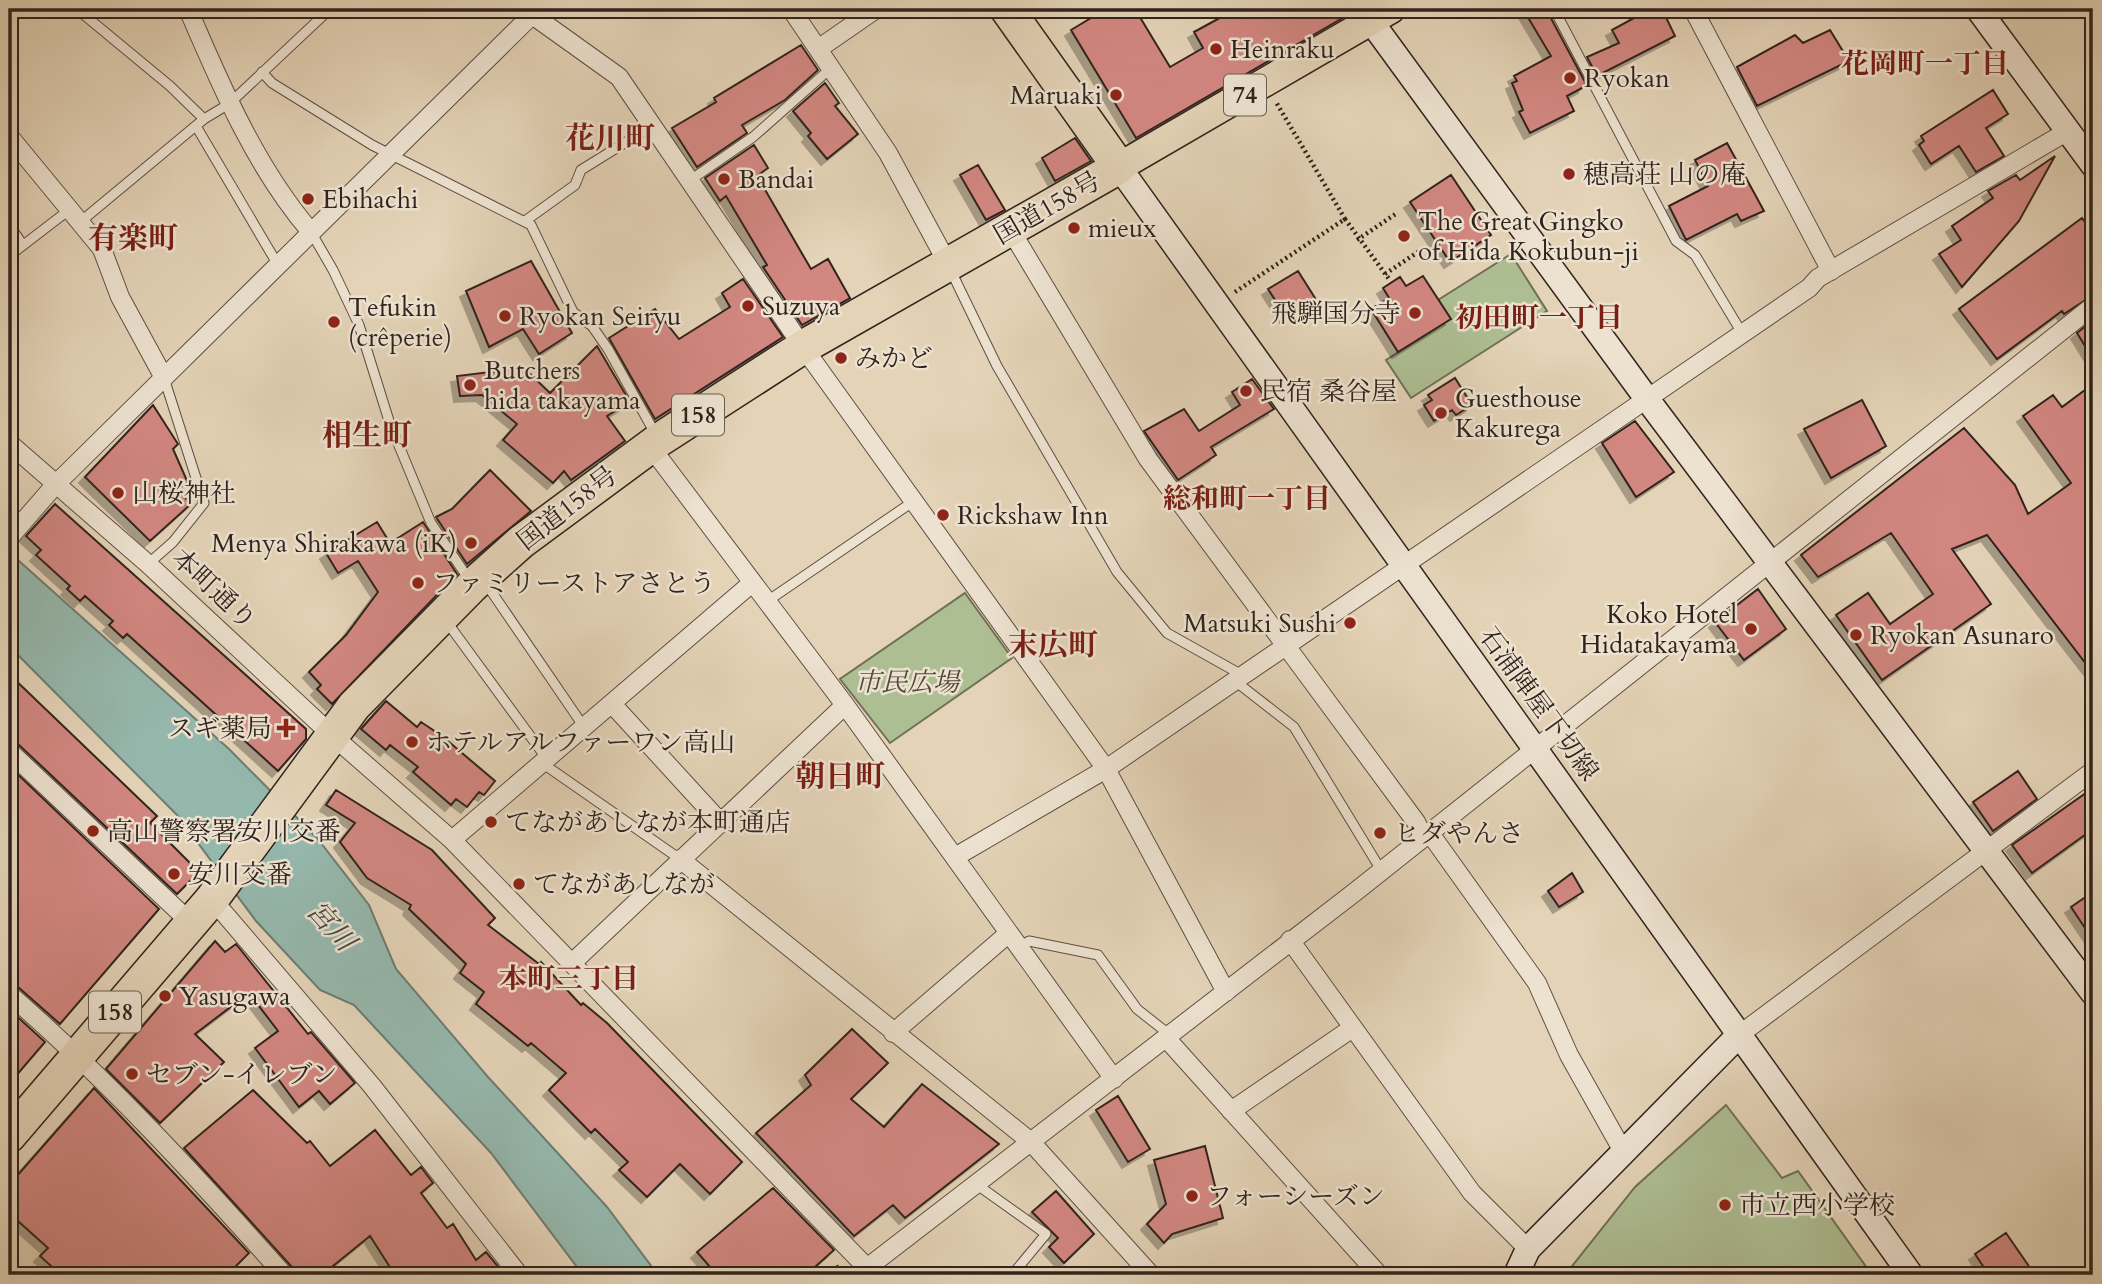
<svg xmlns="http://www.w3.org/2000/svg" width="2102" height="1284" font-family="Cardo,'Noto Serif JP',serif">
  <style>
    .green { fill: #aebe93; stroke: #6f7058; stroke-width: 2 }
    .water { fill: #95b8ad; stroke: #6d7c73; stroke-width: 2 }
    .building { fill: #d28781; stroke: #30231d; stroke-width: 2; filter: url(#shadow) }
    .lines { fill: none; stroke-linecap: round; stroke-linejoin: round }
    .lane-casing { stroke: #5d4f44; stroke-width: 11 }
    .street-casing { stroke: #5d4f44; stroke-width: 20 }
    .secondary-casing { stroke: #30231d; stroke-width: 27 }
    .primary-casing { stroke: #30231d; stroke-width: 31 }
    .highway-casing { stroke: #30231d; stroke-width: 36 }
    .path { stroke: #30231d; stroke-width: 4.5; stroke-dasharray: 2 3.5; stroke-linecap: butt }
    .lane { stroke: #ede2d0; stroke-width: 9 }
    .street { stroke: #ede2d0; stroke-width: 18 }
    .secondary { stroke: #ede2d0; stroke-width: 24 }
    .primary { stroke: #e4d3b7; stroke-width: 28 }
    .highway { stroke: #e4d3b7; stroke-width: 33 }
    .poi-dot { fill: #8f2418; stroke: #ede2d0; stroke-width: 2.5 }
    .labels { text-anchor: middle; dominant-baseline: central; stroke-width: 5; stroke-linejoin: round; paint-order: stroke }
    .shield { fill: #ede2d0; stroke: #695c53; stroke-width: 2 }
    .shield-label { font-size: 24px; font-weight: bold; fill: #30231d }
    .poi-label { font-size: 26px; fill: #30231d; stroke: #ede2d0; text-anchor: start }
    .street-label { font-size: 26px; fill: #30231d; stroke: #ede2d0 }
    .park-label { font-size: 26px; font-style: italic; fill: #504a3a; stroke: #ede2d0 }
    .neighbourhood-label { font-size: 28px; font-weight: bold; fill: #7a1f14; stroke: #ede2d0 }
    .water-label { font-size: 28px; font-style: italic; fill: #494841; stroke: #ede2d0 }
    .quarter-label { font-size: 30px; font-weight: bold; fill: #7a1f14; stroke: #ede2d0 }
  </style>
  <defs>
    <filter id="shadow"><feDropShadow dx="-6" dy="6" stdDeviation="0" flood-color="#0004"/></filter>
  </defs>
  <rect width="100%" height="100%" fill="#e4d3b7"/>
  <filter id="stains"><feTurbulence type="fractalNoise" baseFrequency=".00286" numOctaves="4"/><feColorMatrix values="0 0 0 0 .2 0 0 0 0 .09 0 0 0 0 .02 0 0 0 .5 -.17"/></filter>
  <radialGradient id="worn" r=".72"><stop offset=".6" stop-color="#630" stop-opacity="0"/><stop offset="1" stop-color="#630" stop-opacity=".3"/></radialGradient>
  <path class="green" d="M1511 254 1547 311 1411 398 1386 360 1450 319 1438 300Z
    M965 593 1012 658 890 743 840 679Z
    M1726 1105 1782 1178 1798 1171 1872 1275H1565L1635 1187Z"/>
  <path class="water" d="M9 552 229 749 317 838 369 905 396 969 488 1077 607 1207 658 1275H583L491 1153 354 1005 320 990 256 921 177 815 9 646Z"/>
  <path class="building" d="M1106 9H1135L1170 67 1203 48 1194 32 1236 9H1358L1136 138 1071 30Z
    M1523 9H1546L1585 82 1584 87 1567 96 1574 111 1530 133 1519 112 1523 110 1512 83 1517 81 1514 76 1551 56Z
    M1634 9H1662L1675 36 1597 76 1587 57 1619 43 1612 30 1636 17Z
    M1830 30 1849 61 1757 106 1737 67 1795 35 1803 43Z
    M801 45 818 70 785 100 742 125 747 133 697 167 672 128 716 102 714 98Z
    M825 83 839 103 835 106 858 134 827 159 808 136 811 133 793 111Z
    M1993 90 2008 114 1986 128 2004 156 1976 172 1959 146 1931 164 1919 145 1924 141 1921 136Z
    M1075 138 1091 161 1055 181 1042 158Z
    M1727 143 1764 211 1741 221 1737 214 1686 240 1669 206 1708 186 1695 160Z
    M754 145 768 168 757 176 811 269 828 259 850 298 802 325 763 267 767 265 726 196 720 201 705 178Z
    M2055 156 2019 221 1962 287 1939 254 1961 240 1952 226 1993 198 1988 191 2016 175 2020 180Z
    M978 165 1005 210 986 220 960 175Z
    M1451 175 1491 235 1450 262 1410 202Z
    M2082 218 2093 234V295L2064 314 2062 311 1997 359 1959 309Z
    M531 261 572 333 539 354 523 329 489 347 466 291Z
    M1298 271 1315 298 1286 317 1268 289Z
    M1423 276 1451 319 1398 352 1371 309 1389 298 1383 288 1400 277 1406 286Z
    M743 279 783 337 655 419 609 338 655 309 679 339 730 307 722 293Z
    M2093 320V359L2077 333Z
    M597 346 630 402 607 416 625 441 571 480 564 471 553 483 503 440 517 424 482 395 460 396 457 376 524 368 550 393Z
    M1455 378 1472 405 1456 415 1452 410 1434 421 1424 405 1432 400 1428 395Z
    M1252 379 1274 409 1211 447 1216 455 1178 480 1144 431 1184 409 1199 431 1240 405 1232 392Z
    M2093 384V673L1987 535 1952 549 1991 604 1882 680 1836 615 1868 593 1890 624 1933 594 1891 533 1818 577 1801 555 1964 428 2015 485 2028 514 2071 483 2023 416 2053 395 2062 407Z
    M1862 400 1886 446 1831 478 1804 429Z
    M153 405 178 444 173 449 188 483 177 489 191 504 150 541 85 477Z
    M1635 421 1674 472 1636 497 1602 443Z
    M490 470 531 511 467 564 436 517 452 509Z
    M55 504 306 729V739L278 771 127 634 123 638 109 625 113 621 85 596 80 601 67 589 70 586 36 555 41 550 26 536Z
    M377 522 390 543 423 522 457 574 332 704 317 689 321 685 309 672 346 635 378 592 358 561 338 573 326 553Z
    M1758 589 1786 629 1744 660 1715 622Z
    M9 674 157 816 150 823 199 872 177 894 17 743 9 740Z
    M386 701 417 727 421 722 442 736 495 781 484 795 479 792 467 807 456 799 451 805 413 772 418 767 390 745 386 750 361 729Z
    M9 766 159 909 60 1024 17 986 9 983Z
    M2018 771 2037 799 1993 831 1973 802Z
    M2093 788V829L2032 873 2012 845Z
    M336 790 432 850 495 918 488 925 539 964 541 962 581 1005 583 1003 607 1023 742 1162 710 1194 680 1164 647 1197 619 1170 628 1162 595 1129 591 1133 549 1090 566 1073 531 1043 528 1046 476 1004 484 992 460 973 466 964 409 909 411 905 367 878 340 842 355 823 326 805Z
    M1572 873 1583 892 1559 907 1548 891Z
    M2093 892V940L2071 907Z
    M215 941 225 952 236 944 308 1034 311 1032 355 1083 330 1104 319 1091 299 1107 255 1048 278 1031 249 993 195 1034 224 1062 160 1123 106 1069Z
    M9 1009 45 1042 9 1084Z
    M852 1029 888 1063 851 1099 884 1127 922 1084 999 1144 905 1218 893 1205 854 1236 756 1133 811 1085 805 1075Z
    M94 1088 249 1253 236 1266 245 1275H61L40 1256 48 1248 9 1213V1185Z
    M253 1090 307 1143 310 1141 330 1166 375 1130 411 1175 421 1167 433 1183 421 1193 447 1228 453 1224 476 1260 486 1252 505 1275H395L370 1236 322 1275H295L292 1267 184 1148Z
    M1118 1096 1150 1149 1128 1162 1096 1110Z
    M1205 1146 1223 1218 1172 1234 1164 1243 1147 1224 1166 1204 1154 1160Z
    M773 1188 834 1250 806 1275H717L697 1252Z
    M1056 1191 1094 1234 1064 1263 1049 1247 1058 1238 1032 1212Z
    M2006 1233 2035 1275H1989L1975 1254Z"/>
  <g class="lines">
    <g class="lane-casing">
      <path id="lane" d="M77 9 170 86 204 119
        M1554 9 1676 241 1695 255 1742 333
        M262 72 272 83 372 145 531 225 573 312 592 326 608 349 656 435
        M196 126 278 265
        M9 160 21 151
        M689 181 753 137 831 68
        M525 221 575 185 581 170 652 126
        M79 223 204 119 229 104 330 9
        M9 225 23 245
        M311 232 333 270 359 325 390 424 431 523 470 581
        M9 256 69 210
        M951 271 997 366 1117 572 1167 633 1242 675
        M148 564 173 542 204 503 164 378
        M491 591 584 727
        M766 602 914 501
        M452 629 547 759
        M1235 681 1294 727 1381 870
        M542 763 680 859
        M1019 947 1029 941 1098 955 1137 1009 1170 1035
        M976 1184 1046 1234 1012 1275"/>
    </g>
    <g class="street-casing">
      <path id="street" d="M188 9C221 86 256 168 311 232
        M524 9 619 77 803 347 1106 769 1226 992
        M791 9 888 153 948 264
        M1693 9 1831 271
        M818 49 876 9
        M9 136 102 249 120 297 163 376
        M1010 229 1148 459 1416 822 1423 836
        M9 443 148 564 334 737 452 840 874 1275
        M650 446 845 705 1114 1079
        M9 538 55 485 538 9
        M613 705 721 823
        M9 751 191 923
        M1429 832 1537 983 1569 1055 1624 1153
        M452 840 752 583
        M955 857 1106 769 1809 288 1818 278 2068 131
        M680 859 1031 1142 1151 1275
        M212 899 372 1086 519 1275
        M1290 940 1472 1193 1528 1249
        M572 963 845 705
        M9 994C108 1080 197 1177 284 1275
        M893 1033 1009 933
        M1739 1035 2093 771
        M1166 1038 1379 1275
        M1231 1111 1351 1029
        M867 1268 1355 892 2093 306"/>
    </g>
    <g class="secondary-casing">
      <path id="secondary" d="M1978 9 2093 165
        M1370 20 1647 399 2093 993
        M1119 167 1911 1275
        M1516 1275 1528 1249 1739 1035"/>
    </g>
    <g class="primary-casing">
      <path id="primary" d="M1119 167 1391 9"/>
    </g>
    <g class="highway-casing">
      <path id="highway" d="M9 1136 212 899 354 706 473 585 521 542 659 440 803 347 1119 167 1007 9"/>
    </g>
    <path class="path" d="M1345 219 1389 279
      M1357 240 1397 213
      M1385 274 1421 250
      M1235 292 1345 219 1276 102
      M830 1275 839 1266"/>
    <use href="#lane" class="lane"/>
    <use href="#street" class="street"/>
    <use href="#secondary" class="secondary"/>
    <use href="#primary" class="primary"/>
    <use href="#highway" class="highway"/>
  </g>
  <g class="poi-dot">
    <circle cx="1216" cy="49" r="7"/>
    <circle cx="1570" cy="78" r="7"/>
    <circle cx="1116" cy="95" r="7"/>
    <circle cx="1569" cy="174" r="7"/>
    <circle cx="724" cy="179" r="7"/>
    <circle cx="308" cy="199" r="7"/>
    <circle cx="1074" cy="228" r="7"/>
    <circle cx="1404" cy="236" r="7"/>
    <circle cx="748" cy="306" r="7"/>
    <circle cx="1415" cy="313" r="7"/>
    <circle cx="505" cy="316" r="7"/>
    <circle cx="334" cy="322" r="7"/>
    <circle cx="841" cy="358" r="7"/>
    <circle cx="470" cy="385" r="7"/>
    <circle cx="1246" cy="391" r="7"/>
    <circle cx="1441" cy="413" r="7"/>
    <circle cx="118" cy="493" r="7"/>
    <circle cx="943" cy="515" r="7"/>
    <circle cx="471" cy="543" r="7"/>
    <circle cx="418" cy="583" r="7"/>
    <circle cx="1350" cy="623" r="7"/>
    <circle cx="1751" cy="629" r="7"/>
    <circle cx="1856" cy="635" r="7"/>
    <path d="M282.5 717.5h7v7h7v7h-7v7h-7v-7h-7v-7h7z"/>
    <circle cx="412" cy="742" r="7"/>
    <circle cx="491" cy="822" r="7"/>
    <circle cx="93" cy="831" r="7"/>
    <circle cx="1380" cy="833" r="7"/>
    <circle cx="174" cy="874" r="7"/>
    <circle cx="519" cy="884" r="7"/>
    <circle cx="165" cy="996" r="7"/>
    <circle cx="132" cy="1074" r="7"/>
    <circle cx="1192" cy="1196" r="7"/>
    <circle cx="1725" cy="1205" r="7"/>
  </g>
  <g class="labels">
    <g class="shield">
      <rect x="1224" y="74.5" width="42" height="41" rx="5"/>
      <rect x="672" y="394.5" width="52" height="41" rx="5"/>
      <rect x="89" y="991.5" width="52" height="41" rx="5"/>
    </g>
    <g class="shield-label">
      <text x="1245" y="95">74</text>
      <text x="698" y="415">158</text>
      <text x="115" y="1012">158</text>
    </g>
    <g class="poi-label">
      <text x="1230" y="49">Heinraku</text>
      <text x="1584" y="78">Ryokan</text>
      <text x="1102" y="95" text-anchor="end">Maruaki</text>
      <text x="1583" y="174">穂高荘 山の庵</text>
      <text x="738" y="179">Bandai</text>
      <text x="322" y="199">Ebihachi</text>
      <text x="1418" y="221">The Great Gingko<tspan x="1418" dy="30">of Hida Kokubun-ji</tspan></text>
      <text x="1088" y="228">mieux</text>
      <text x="762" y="306">Suzuya</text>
      <text x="348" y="307">Tefukin<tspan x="348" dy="30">(crêperie)</tspan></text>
      <text x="1401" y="313" text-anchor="end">飛騨国分寺</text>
      <text x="519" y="316">Ryokan Seiryu</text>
      <text x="855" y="358">みかど</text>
      <text x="484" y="370">Butchers<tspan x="484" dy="30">hida takayama</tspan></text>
      <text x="1260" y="391">民宿 桑谷屋</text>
      <text x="1455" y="398">Guesthouse<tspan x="1455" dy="30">Kakurega</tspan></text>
      <text x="132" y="493">山桜神社</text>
      <text x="957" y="515">Rickshaw Inn</text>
      <text x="457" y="543" text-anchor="end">Menya Shirakawa (iK)</text>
      <text x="432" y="583">ファミリーストアさとう</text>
      <text x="1737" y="614" text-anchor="end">Koko Hotel<tspan x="1737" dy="30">Hidatakayama</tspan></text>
      <text x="1336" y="623" text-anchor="end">Matsuki Sushi</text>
      <text x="1870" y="635">Ryokan Asunaro</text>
      <text x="272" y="728" text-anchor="end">スギ薬局</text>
      <text x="426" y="742">ホテルアルファーワン高山</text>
      <text x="505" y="822">てながあしなが本町通店</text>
      <text x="107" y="831">高山警察署安川交番</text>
      <text x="1394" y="833">ヒダやんさ</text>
      <text x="188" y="874">安川交番</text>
      <text x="533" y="884">てながあしなが</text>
      <text x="179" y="996">Yasugawa</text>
      <text x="146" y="1074">セブン-イレブン</text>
      <text x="1206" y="1196">フォーシーズン</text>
      <text x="1739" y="1205">市立西小学校</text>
    </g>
    <g class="street-label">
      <text transform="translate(1047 208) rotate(-30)">国道158号</text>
      <text transform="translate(567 508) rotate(-38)">国道158号</text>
      <text transform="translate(214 589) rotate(43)">本町通り</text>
      <text transform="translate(1539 704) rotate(54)">石浦陣屋下切線</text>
    </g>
    <g class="park-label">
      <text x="907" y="682">市民広場</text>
    </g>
    <g class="neighbourhood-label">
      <text x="1925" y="64">花岡町一丁目</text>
      <text x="1539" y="318">初田町一丁目</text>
      <text x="1247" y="499">総和町一丁目</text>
      <text x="569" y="979">本町三丁目</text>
    </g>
    <g class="water-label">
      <text transform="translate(331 926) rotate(48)">宮川</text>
    </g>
    <g class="quarter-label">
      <text x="610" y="138">花川町</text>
      <text x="133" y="238">有楽町</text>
      <text x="367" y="435">相生町</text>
      <text x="1053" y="645">末広町</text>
      <text x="840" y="776">朝日町</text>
    </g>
  </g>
  <rect width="2102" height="1284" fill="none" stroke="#e4d3b7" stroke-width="35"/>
  <rect x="10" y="10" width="2081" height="1263" fill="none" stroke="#30231d" stroke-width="3.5"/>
  <rect x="18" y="18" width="2067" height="1249" fill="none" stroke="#30231d" stroke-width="2"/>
  <rect width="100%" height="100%" filter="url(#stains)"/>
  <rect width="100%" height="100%" fill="url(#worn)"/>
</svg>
